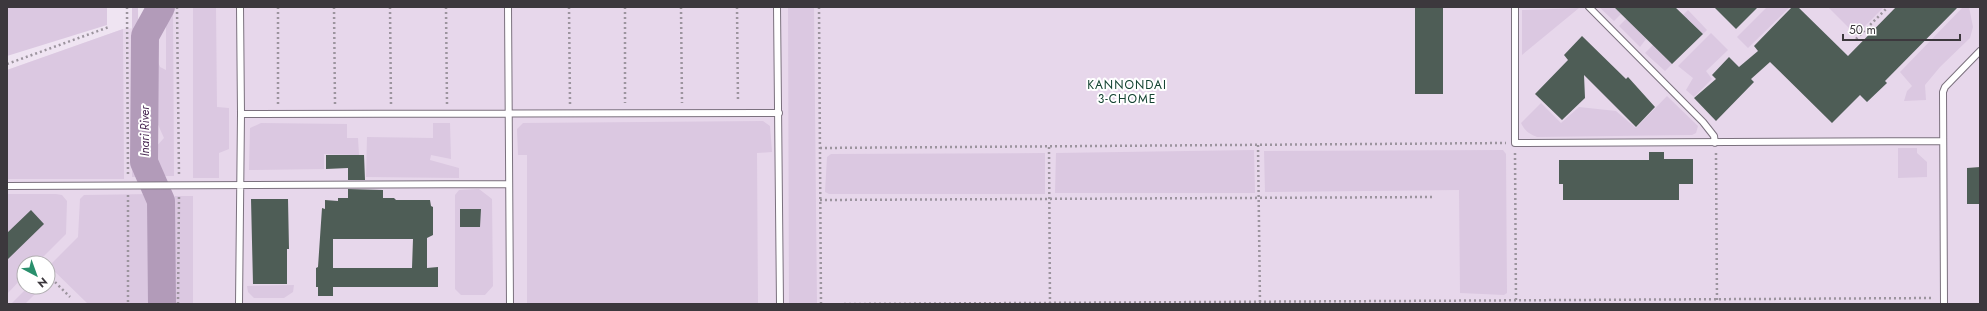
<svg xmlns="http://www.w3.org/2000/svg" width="1987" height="311" font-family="Jost,sans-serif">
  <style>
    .built { fill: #e7d7eb; fill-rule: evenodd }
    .green { fill: #dbc8e1 }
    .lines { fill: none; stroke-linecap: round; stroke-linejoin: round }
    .river { stroke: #b29bb9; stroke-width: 28 }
    .building { fill: #4e5d56; fill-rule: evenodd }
    .lane-casing { stroke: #7b717e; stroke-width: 8 }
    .path { stroke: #9c949e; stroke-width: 2.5; stroke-dasharray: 2 3; stroke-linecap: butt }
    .lane { stroke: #fff; stroke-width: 6 }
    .labels { text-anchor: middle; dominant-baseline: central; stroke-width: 4; stroke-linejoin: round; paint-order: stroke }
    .neighbourhood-label { font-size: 12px; letter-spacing: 1px; fill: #144332; stroke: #fff }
    .water-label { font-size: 12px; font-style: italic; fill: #492953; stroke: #fff }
  </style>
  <rect width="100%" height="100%" fill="#efe4f2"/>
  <path class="built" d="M172 7H807L806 304H7V70L123 29 172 25ZM24 263H48V287H24Z
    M808 7H1980V304H807Z"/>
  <path class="green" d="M7 7H107V25L7 56Z
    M132 7H138L139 164 144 177H132Z
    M166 7H173L174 176H161L152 165V151L164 138 155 118 151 44 160 67 166 70Z
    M193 7H216L217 107 229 108V149L219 153V178H193Z
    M788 7H814L817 304H789Z
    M1599 7H1614L1621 14 1614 21Z
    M1638 7H1649L1632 24 1646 39 1640 47 1619 26Z
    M1767 7H1790L1748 48 1737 37Z
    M1828 7H1884L1856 35Z
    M1963 7H1969L1973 27 1970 38 1940 67 1925 85 1926 100 1904 101 1907 91 1912 86 1900 72Z
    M1579 8 1522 55V10Z
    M1688 10 1707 30 1703 34 1688 19 1657 49 1672 64 1665 71 1645 53Z
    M123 29 124 179H7V70Z
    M1711 33 1728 50 1706 71 1712 79 1694 97 1686 90 1693 78 1678 66Z
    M1667 96 1698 126 1696 133 1692 135 1537 137C1529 134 1525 131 1521 123L1541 103 1561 123 1579 107 1616 111 1636 128Z
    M763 121 770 126 772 152 757 153 758 304H527V155H518L517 129 523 123Z
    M261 123 347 124V138H358L359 155 324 154V169L249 170 250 128Z
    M433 123H450L451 159 431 155 430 160 459 168V178L366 177 367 137 433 138Z
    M1898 148H1917V153L1927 162V177L1898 178Z
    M1254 150 1255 193H1055L1056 153Z
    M1503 150 1506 154 1507 293 1504 295 1460 293 1459 190 1265 192 1264 151Z
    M1045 153V194H829L825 192 827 157 831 154Z
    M479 189 492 199 493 286 485 295H461L455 289V195L459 190Z
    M7 194H56L62 195 67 201 66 234 37 263H24V276L7 294Z
    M152 194 149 304H88L49 266 78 237 80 199 84 195Z
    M175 196H193V304H170L171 203Z
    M294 285 293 292 284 298H254L248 292 247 286Z
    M28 287H42L25 304H11Z"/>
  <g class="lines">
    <path class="river" d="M161 7 145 36 144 162 161 201 162 304"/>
  </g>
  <path class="building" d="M1415 7H1443V94H1415Z
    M1614 7H1675L1703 34 1672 64Z
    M1714 7H1758L1736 29Z
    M1792 7H1798L1848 56 1896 7H1958L1885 81 1887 83 1867 102 1860 95 1832 123 1770 62 1751 79 1754 82 1716 121 1694 98 1716 79 1712 75 1729 57 1739 67 1758 51 1754 46Z
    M1582 36 1626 79 1628 77 1655 107 1636 127 1584 75 1585 98 1562 120 1535 94 1568 60 1564 55Z
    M1649 152H1664V159H1693V184H1679V200H1563V184H1559V160H1649Z
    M326 155H364L365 180H348V168L326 169Z
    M1980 167V204H1967V168Z
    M348 189 383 190V198H394L396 200H430L431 206 433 207V235L427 238V268L438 267V287H333V296H318V287H316V268L318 267 322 208 325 209V200L338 201V198H348ZM333 239H413L412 268H333Z
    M251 199H288L289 249H287V284H253Z
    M460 209H481L480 227H460Z
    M31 210 44 224 7 260V233Z"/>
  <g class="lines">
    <g class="lane-casing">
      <path id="lane" d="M508 7 510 304
        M777 7 780 304
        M1515 7V143L1943 141
        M1589 7 1703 122 1714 136 1715 143
        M241 114 779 113
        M7 186 509 184
        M239 304 241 114 240 7
        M1944 304 1943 92 1945 87 1980 51"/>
    </g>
    <path class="path" d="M127 7 128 176
      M177 7 179 176
      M278 7V104
      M334 7 335 104
      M390 7 391 104
      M446 7 447 104
      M569 7 570 104
      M625 7V103
      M681 7 682 103
      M737 7 738 102
      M819 7 821 304
      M1856 39 1888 7
      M7 64 109 27
      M1258 145 1260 304
      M1049 147 1050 304
      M820 148 1506 143
      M1515 153 1516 304
      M1716 153 1717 304
      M128 195V304
      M820 200 1435 197
      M48 275 70 297
      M178 304 179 195
      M844 304 1934 298"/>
    <use href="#lane" class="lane"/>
  </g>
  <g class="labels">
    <g class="neighbourhood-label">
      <text x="1127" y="85">KANNONDAI<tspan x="1127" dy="14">3-CHOME</tspan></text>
    </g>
    <g class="water-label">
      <text transform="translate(145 131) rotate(-90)">Inari River</text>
    </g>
  </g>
  <rect width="1987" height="311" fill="none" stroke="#3c383d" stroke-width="16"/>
  <g transform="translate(36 275) rotate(139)"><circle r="19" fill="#ffffff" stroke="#b1afb1"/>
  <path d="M0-3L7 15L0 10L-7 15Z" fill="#298f6c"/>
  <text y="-6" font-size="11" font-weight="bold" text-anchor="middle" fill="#3c383d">N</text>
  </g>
  <path d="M1843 34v6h117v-6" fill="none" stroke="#3c383d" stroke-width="2"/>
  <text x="1849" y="34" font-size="12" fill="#3c383d" stroke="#ffffff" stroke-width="3" paint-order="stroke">50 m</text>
</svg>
